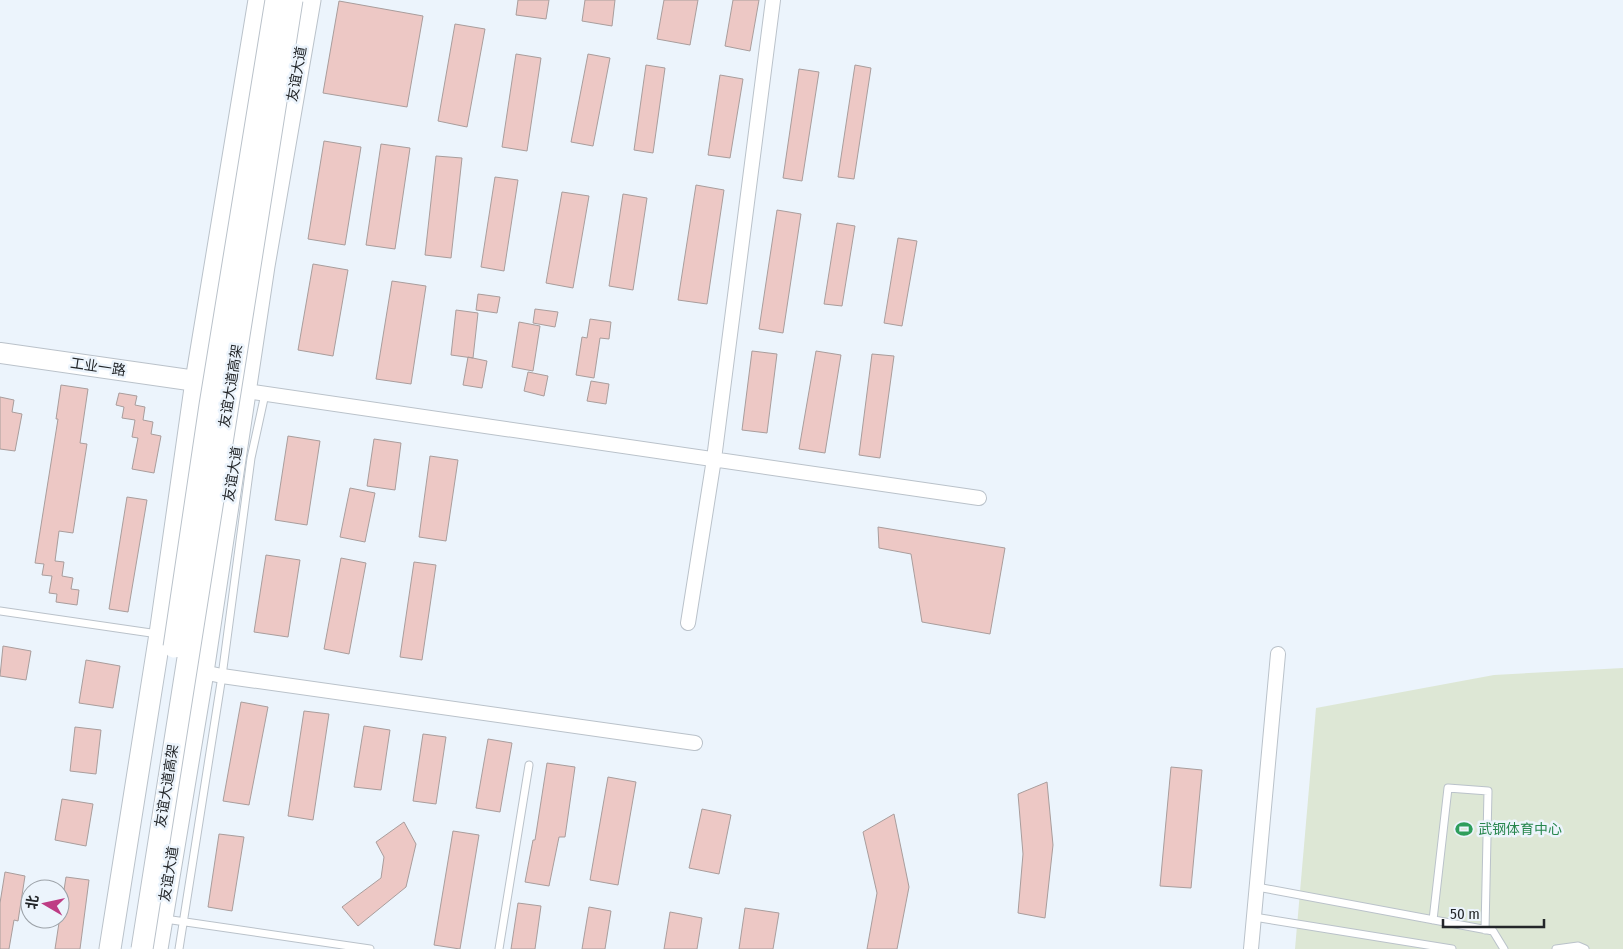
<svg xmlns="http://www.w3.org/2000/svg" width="1623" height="949" font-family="'Fira Sans Condensed','Noto Sans SC',sans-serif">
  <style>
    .pitch { fill: #dde7d5 }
    .building { fill: #edc8c5; stroke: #a99d9c }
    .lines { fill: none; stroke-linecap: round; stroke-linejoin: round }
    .lane-casing { stroke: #bac2ca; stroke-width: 9 }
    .street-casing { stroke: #bac2ca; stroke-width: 16 }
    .secondary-casing { stroke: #bac2ca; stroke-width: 22 }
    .primary-casing { stroke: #bac2ca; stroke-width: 23 }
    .lane { stroke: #fff; stroke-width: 7 }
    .street { stroke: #fff; stroke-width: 14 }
    .secondary { stroke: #fff; stroke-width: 20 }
    .primary { stroke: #fff; stroke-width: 21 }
    .primary-bridge-casing { stroke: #bac2ca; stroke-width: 23; stroke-linecap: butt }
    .primary-bridge { stroke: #fff; stroke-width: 21 }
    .labels { text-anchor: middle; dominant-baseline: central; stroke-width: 5; stroke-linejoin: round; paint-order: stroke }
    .street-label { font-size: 14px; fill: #232629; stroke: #ecf4fc }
    .leisure-label { font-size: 14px; fill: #27864d; stroke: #ecf4fc; text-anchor: start }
  </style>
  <rect width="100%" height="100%" fill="#ecf4fc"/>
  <path class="pitch" d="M1623 668V949H1295L1316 708 1494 675Z"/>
  <path class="building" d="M518 0H549L546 19 516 15Z
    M585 0H615L612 26 582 21Z
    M664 0H698L690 45 657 39Z
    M733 0H759L750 51 725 46Z
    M339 1 423 16 407 107 323 93Z
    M455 24 485 29 467 127 438 121Z
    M516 54 541 58 527 151 502 147Z
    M588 54 610 58 593 146 571 142Z
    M646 65 665 68 653 153 634 150Z
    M855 65 871 68 854 179 838 177Z
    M799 69 819 72 802 181 783 178Z
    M720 75 743 79 730 158 708 155Z
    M324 141 361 147 345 245 308 239Z
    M381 144 410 148 395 249 366 245Z
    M436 156 462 158 451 258 425 255Z
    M495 177 518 180 504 271 481 267Z
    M696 185 724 190 707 304 678 300Z
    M562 192 589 196 573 288 546 283Z
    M623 194 647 198 633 290 609 286Z
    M777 210 801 214 783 333 759 329Z
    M837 223 855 226 842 306 824 304Z
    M898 238 917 241 902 326 884 323Z
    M313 264 348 270 333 356 298 350Z
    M392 281 426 286 411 384 376 379Z
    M478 294 500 297 497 313 476 310Z
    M535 309 558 312 555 327 533 323Z
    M456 310 478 313 473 358 451 355Z
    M590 319 611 322 609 339 600 338 594 378 576 375 582 337 587 338Z
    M519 322 540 326 533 371 512 367Z
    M752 351 777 354 767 433 742 430Z
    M816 351 841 355 825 453 799 449Z
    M872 354 894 356 880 458 859 455Z
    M468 357 487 361 482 388 463 385Z
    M528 372 548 376 544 396 524 391Z
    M591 381 609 384 606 404 587 401Z
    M61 385 88 389 80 443 87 444 73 533 59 531 55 561 64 562 62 576 73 578 71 589 79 590 77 605 56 602 57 594 49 593 52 576 42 575 44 564 35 563 58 419H56Z
    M119 393 137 396 135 405 145 407 143 420 153 422 151 434 161 436 154 473 132 469 138 438 132 437 135 420 122 418 124 407 116 405Z
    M0 397 14 400 12 412 22 414 15 451 0 449Z
    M288 436 320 441 307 525 275 520Z
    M374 439 401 443 395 490 367 486Z
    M430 456 458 460 446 541 419 537Z
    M350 488 375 493 365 542 340 537Z
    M127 497 147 500 128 612 109 609Z
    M878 527 1005 548 990 634 922 622 911 554 879 548Z
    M266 555 300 560 288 637 254 632Z
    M341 558 366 563 349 654 324 649Z
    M414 562 436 565 422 660 400 657Z
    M3 646 31 651 26 680 0 676Z
    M86 660 120 666 113 708 79 703Z
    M241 702 268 707 249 805 223 801Z
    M304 711 329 714 313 820 288 816Z
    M364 726 390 730 381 790 354 787Z
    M75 727 101 730 96 774 70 771Z
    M423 734 446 737 436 804 413 801Z
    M488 739 512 743 500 812 476 808Z
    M547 763 575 767 565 837H559L549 886 525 882 533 840H535Z
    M1171 767 1202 770 1191 888 1160 886Z
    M608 777 636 782 618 885 590 880Z
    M1047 782 1053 845 1045 918 1018 913 1023 854 1018 794Z
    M62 799 93 804 86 846 55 840Z
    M702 809 731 815 719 874 689 868Z
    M894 814 909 887 897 949H867L877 893 863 832Z
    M404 822 416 844 406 887 358 926 342 907 381 878 384 857 376 842Z
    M453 831 479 835 460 949 434 945Z
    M219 834 244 837 232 911 208 907Z
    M5 872 25 876 18 921 14 920 9 949H0V903Z
    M66 877 89 880 80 949H55Z
    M518 903 541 906 535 949H511Z
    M589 907 611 911 605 949H582Z
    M745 908 779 913 773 949H739Z
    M670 912 702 918 697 949H664Z"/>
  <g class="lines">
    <g class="lane-casing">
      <path id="lane" d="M0 611 158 634
        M1257 887 1493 931 1504 949
        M1254 917 1452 949
        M165 919 370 949
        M1433 920 1448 788 1488 791 1485 930
        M179 949 222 676 251 458 265 394
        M499 949 529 765
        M1556 949 1578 946 1585 949"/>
    </g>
    <g class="street-casing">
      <path id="street" d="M239 390 979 498
        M688 623 714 459 773 0
        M203 672 222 676 695 743
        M1251 949 1278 654"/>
    </g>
    <g class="secondary-casing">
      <path id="secondary" d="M0 353 196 381"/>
    </g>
    <g class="primary-casing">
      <path id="primary" d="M110 949 160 634 196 381 259 0
        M157 949 203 672 264 266 310 0"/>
    </g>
    <use href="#lane" class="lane"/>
    <use href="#street" class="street"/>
    <use href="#secondary" class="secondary"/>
    <use href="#primary" class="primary"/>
    <g class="primary-bridge-casing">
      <path id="primary-bridge" d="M174 647 210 405 276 0
        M142 949 292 0"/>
    </g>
    <use href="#primary-bridge" class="primary-bridge"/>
  </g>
  <defs>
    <g id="stadium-bare" transform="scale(1.35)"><path d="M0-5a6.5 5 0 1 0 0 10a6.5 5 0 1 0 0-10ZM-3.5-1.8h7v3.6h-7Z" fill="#2e9e5b" stroke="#ecf4fc" stroke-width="2.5" paint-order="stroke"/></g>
  </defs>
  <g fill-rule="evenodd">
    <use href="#stadium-bare" x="1464" y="829"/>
  </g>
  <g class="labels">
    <g class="street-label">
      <text transform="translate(297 74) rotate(-80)">友谊大道</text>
      <text transform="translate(98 367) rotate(8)">工业一路</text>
      <text transform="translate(231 386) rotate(-81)">友谊大道高架</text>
      <text transform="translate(233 474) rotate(-81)">友谊大道</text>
      <text transform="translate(167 786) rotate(-81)">友谊大道高架</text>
      <text transform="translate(169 874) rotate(-81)">友谊大道</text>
    </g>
    <g class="leisure-label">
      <text x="1478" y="829">武钢体育中心</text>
    </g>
  </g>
  <g transform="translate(45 904) rotate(279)"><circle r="24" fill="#ecf4fc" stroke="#9ca2a8"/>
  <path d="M0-4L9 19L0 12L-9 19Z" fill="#be3c84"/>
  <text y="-8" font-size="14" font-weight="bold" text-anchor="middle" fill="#232629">北</text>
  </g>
  <path d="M1443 919v8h101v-8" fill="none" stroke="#232629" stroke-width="2.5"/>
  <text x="1450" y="919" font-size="15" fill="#232629" stroke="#ecf4fc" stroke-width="4" paint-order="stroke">50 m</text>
</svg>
